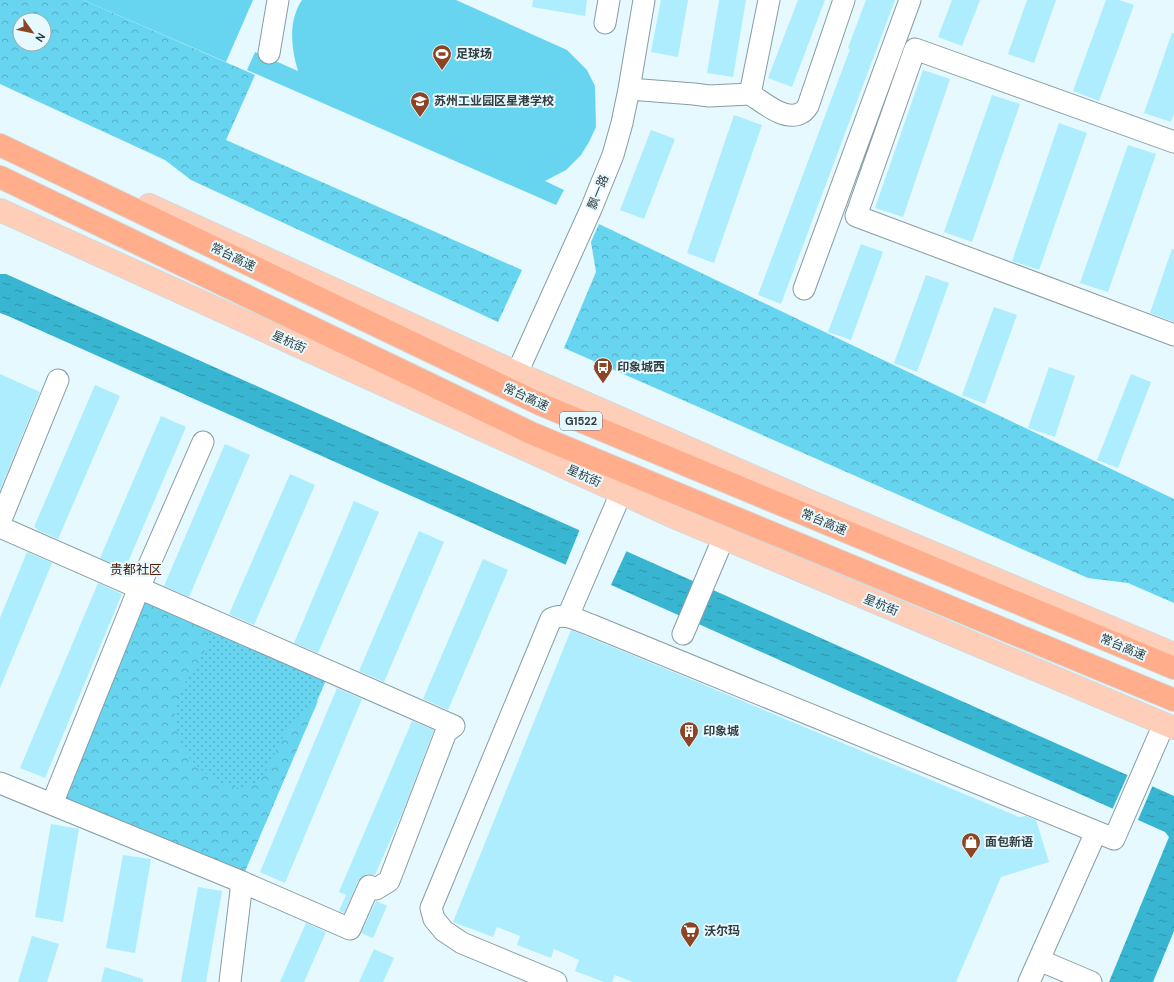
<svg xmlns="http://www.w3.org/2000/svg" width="1174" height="982" font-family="'DM Sans','Noto Sans SC',sans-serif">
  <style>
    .grass { fill: url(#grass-dots) }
    .forest { fill: url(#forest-crowns); fill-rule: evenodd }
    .garden { fill: #68d5f0 }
    .water { fill: url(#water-ripples) }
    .pier { fill: #e5f9fe }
    .building { fill: #adedfe }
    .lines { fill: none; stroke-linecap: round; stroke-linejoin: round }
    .minor-casing { stroke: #879da3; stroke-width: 23 }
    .major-casing { stroke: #d6d8d9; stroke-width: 24 }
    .highway-casing { stroke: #d6d8d9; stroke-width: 24 }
    .minor { stroke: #fff; stroke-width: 21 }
    .major { stroke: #ffceb9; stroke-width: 22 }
    .highway { stroke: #ffad8b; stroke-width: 22 }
    .labels { text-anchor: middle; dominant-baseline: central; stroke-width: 4; stroke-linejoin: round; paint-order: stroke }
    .shield { fill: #e5f9fe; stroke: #687578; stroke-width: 1 }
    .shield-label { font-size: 11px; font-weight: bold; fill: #333c3f }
    .poi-label { font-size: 12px; font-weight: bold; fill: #333c3f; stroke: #e5f9fe; text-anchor: start }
    .street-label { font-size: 12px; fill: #333c3f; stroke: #e5f9fe }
    .neighbourhood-label { font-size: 13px; fill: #4e1e07; stroke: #e5f9fe }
  </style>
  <defs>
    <pattern id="grass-dots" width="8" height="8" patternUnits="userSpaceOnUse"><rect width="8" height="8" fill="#68d5f0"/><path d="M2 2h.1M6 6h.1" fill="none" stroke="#56aec4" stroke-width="1.8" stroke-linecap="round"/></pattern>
    <pattern id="forest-crowns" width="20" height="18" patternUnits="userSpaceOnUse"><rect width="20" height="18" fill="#68d5f0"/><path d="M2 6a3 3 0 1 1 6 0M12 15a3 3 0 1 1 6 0" fill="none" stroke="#56aec4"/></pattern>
    <pattern id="water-ripples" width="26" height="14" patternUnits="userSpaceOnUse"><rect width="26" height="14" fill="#37b5d1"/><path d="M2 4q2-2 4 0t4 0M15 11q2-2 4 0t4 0" fill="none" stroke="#2f94ab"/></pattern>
  </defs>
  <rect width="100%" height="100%" fill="#e5f9fe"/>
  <path class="grass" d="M145 595 329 673 242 878 58 800Z"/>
  <path class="forest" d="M0 0H83L255 75 226 140 522 270 498 322 191 180 165 160 0 84ZM20 20H44V44H20Z
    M599 224 1174 499V603L1128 583 1088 578 564 348 596 272 591 242Z
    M145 595 210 630C211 657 177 682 175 710 174 721 178 735 182 746 193 768 231 800 256 782 269 772 272 757 280 743 288 727 301 709 318 701L242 878 58 800Z"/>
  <path class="garden" d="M83 0H253L226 62Z
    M302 0H456L567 50 587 70 595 86 596 127 589 142 581 155 566 170 545 181 564 190 556 205 247 70 255 52 298 71C291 48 288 21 302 0Z"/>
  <path class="water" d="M0 274H6L1174 796V931L1153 982H1109L1169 837 1165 832 8 316 0 313Z"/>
  <path class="pier" d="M580 529 627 550 610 587 565 566Z
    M1128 774 1153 785 1137 822 1112 810Z"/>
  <path class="building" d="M533 0H587L585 16 532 7Z
    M661 0H688L678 57 651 52Z
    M719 0H746L733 77 707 73Z
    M798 0H825L792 87 768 78Z
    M866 0H895L781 304 758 295 850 49 848 48Z
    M952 0H980L962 46 938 37Z
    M1027 0H1056L1034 63 1008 54Z
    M1106 0H1119L1134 5 1099 101 1073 91Z
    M1172 33H1174V113L1171 122 1144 113Z
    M923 70 950 79 903 217 875 208Z
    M992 95 1020 104 972 242 944 232Z
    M734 115 762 125 714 263 687 253Z
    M1059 123 1087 133 1039 270 1012 261Z
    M651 130 675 139 644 219 620 210Z
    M1128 145 1156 154 1108 292 1080 283Z
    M861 244 883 252 851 340 828 332Z
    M1172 249H1174V322L1150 313Z
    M926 275 949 283 917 372 894 363Z
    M994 307 1017 315 985 404 962 395Z
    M1049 367 1075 376 1055 437 1028 428Z
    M0 374 40 392 0 490Z
    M1131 374 1151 382 1118 468 1097 460Z
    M95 385 120 396 58 539 37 530V529L34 527Z
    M161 416 186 427 125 569 100 558Z
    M225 444 250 455 189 597 164 586Z
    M290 474 315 485 254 625 229 614Z
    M354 501 379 512 318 653 294 643Z
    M419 531 444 542 384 682 359 671Z
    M27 552 52 563 0 688V618Z
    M483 559 508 570 448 710 423 699Z
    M98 583 122 594 45 778 20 768Z
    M571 630 678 674 1019 817 1026 816 1036 820 1049 862 1001 877 956 982H633L615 975 612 982H604L575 971 579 960 554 949 551 958 517 945 520 936 497 927 493 937 453 922Z
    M337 688 362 699 285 883 260 872Z
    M412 721 434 730 403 811 375 875 368 874 362 877 358 881 344 913 339 911 346 895 339 892Z
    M51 824 79 829 63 922 35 917Z
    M123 855 151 859 135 953 106 948Z
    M198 887 222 891 206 982H181Z
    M376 901 387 906 373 938 361 933Z
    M306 923 326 932 304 982H280Z
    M32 936 59 944 47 982H18Z
    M374 949 394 958 383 982H359Z
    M105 967 143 979V982H101Z"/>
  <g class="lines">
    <g class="minor-casing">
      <path id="minor" d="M769 0 750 94C763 102 785 122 801 113 804 112 806 109 808 106L844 0
        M605 23 609 0
        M269 53 278 0
        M629 89 694 94 709 96 750 94
        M1174 142 915 49 856 216 1174 335
        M804 289 910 0
        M517 373 591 209 613 155 622 123 629 89 644 0
        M0 522 58 380
        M0 527 454 726 446 732 389 881 376 889 369 886 350 929 242 882 0 783
        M568 616 621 493
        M683 634 723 539
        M52 804 139 588 203 442
        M1039 960 1091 982
        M230 982 242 882
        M556 982 462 943 444 931 434 919 431 908 551 619C564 612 577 620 591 625L1114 839 1164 724
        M1029 982 1096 832"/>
    </g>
    <g class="major-casing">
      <path id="major" d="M149 205 517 373 809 501 1174 654
        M0 210 674 517 1174 728"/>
    </g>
    <g class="highway-casing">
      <path id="highway" d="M0 145 542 405 1174 668
        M0 177 531 433 1174 700"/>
    </g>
    <use href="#minor" class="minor"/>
    <use href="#major" class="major"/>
    <use href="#highway" class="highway"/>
  </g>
  <defs>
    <g id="stadium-pin" transform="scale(1)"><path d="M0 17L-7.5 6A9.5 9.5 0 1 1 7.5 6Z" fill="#8c4424" stroke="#e5f9fe"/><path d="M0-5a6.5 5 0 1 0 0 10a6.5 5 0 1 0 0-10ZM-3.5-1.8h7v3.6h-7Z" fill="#fff"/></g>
    <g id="school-pin" transform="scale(1)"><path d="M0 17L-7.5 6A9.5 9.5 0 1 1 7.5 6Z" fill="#8c4424" stroke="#e5f9fe"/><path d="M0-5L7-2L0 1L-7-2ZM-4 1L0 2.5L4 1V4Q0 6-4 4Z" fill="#fff"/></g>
    <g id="bus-pin" transform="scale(1)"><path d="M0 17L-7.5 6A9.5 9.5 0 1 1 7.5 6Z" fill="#8c4424" stroke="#e5f9fe"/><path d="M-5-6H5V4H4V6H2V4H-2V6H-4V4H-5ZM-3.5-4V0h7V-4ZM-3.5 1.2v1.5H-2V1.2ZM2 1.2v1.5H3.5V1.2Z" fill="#fff"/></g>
    <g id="building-pin" transform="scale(1)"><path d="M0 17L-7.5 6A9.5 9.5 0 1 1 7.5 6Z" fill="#8c4424" stroke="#e5f9fe"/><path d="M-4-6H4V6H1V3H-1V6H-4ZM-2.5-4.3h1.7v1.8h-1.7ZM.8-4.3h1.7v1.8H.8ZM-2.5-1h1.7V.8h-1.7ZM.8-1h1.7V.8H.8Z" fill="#fff"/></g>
    <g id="shop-pin" transform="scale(1)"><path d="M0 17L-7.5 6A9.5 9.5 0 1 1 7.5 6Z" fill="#8c4424" stroke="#e5f9fe"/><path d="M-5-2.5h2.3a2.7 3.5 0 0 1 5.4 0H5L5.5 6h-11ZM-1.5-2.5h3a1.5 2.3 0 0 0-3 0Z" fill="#fff"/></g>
    <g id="supermarket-pin" transform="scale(1)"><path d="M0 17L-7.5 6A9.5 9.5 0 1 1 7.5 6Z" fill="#8c4424" stroke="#e5f9fe"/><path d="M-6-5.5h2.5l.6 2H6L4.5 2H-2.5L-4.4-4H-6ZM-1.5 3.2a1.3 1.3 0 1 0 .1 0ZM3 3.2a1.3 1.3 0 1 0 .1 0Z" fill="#fff"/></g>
  </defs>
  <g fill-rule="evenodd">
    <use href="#stadium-pin" x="442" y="54"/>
    <use href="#school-pin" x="420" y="101"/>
    <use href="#bus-pin" x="603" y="367"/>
    <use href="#building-pin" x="689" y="731"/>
    <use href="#shop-pin" x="971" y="842"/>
    <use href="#supermarket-pin" x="690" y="931"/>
  </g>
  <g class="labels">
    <rect class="shield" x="560" y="412" width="42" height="18" rx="3"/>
    <g class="shield-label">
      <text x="581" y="421">G1522</text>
    </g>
    <g class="poi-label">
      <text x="456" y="54">足球场</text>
      <text x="434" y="101">苏州工业园区星港学校</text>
      <text x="617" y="367">印象城西</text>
      <text x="703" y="731">印象城</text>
      <text x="985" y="842">面包新语</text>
      <text x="704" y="931">沃尔玛</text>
    </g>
    <g class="street-label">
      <text transform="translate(598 192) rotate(-68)">飘一路</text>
      <text transform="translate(233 257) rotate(26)">常台高速</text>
      <text transform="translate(289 342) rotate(24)">星杭街</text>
      <text transform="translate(526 397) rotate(25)">常台高速</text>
      <text transform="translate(584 476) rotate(24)">星杭街</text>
      <text transform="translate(824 522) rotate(23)">常台高速</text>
      <text transform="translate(881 605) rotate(23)">星杭街</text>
      <text transform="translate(1123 647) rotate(23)">常台高速</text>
    </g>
    <g class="neighbourhood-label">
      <text x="136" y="569">贵都社区</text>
    </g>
  </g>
  <g transform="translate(32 32) rotate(123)"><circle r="19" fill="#e5f9fe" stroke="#9eadb2"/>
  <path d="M0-3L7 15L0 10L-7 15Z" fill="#8c4424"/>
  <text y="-6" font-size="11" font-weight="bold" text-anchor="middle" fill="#333c3f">N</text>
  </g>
</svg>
